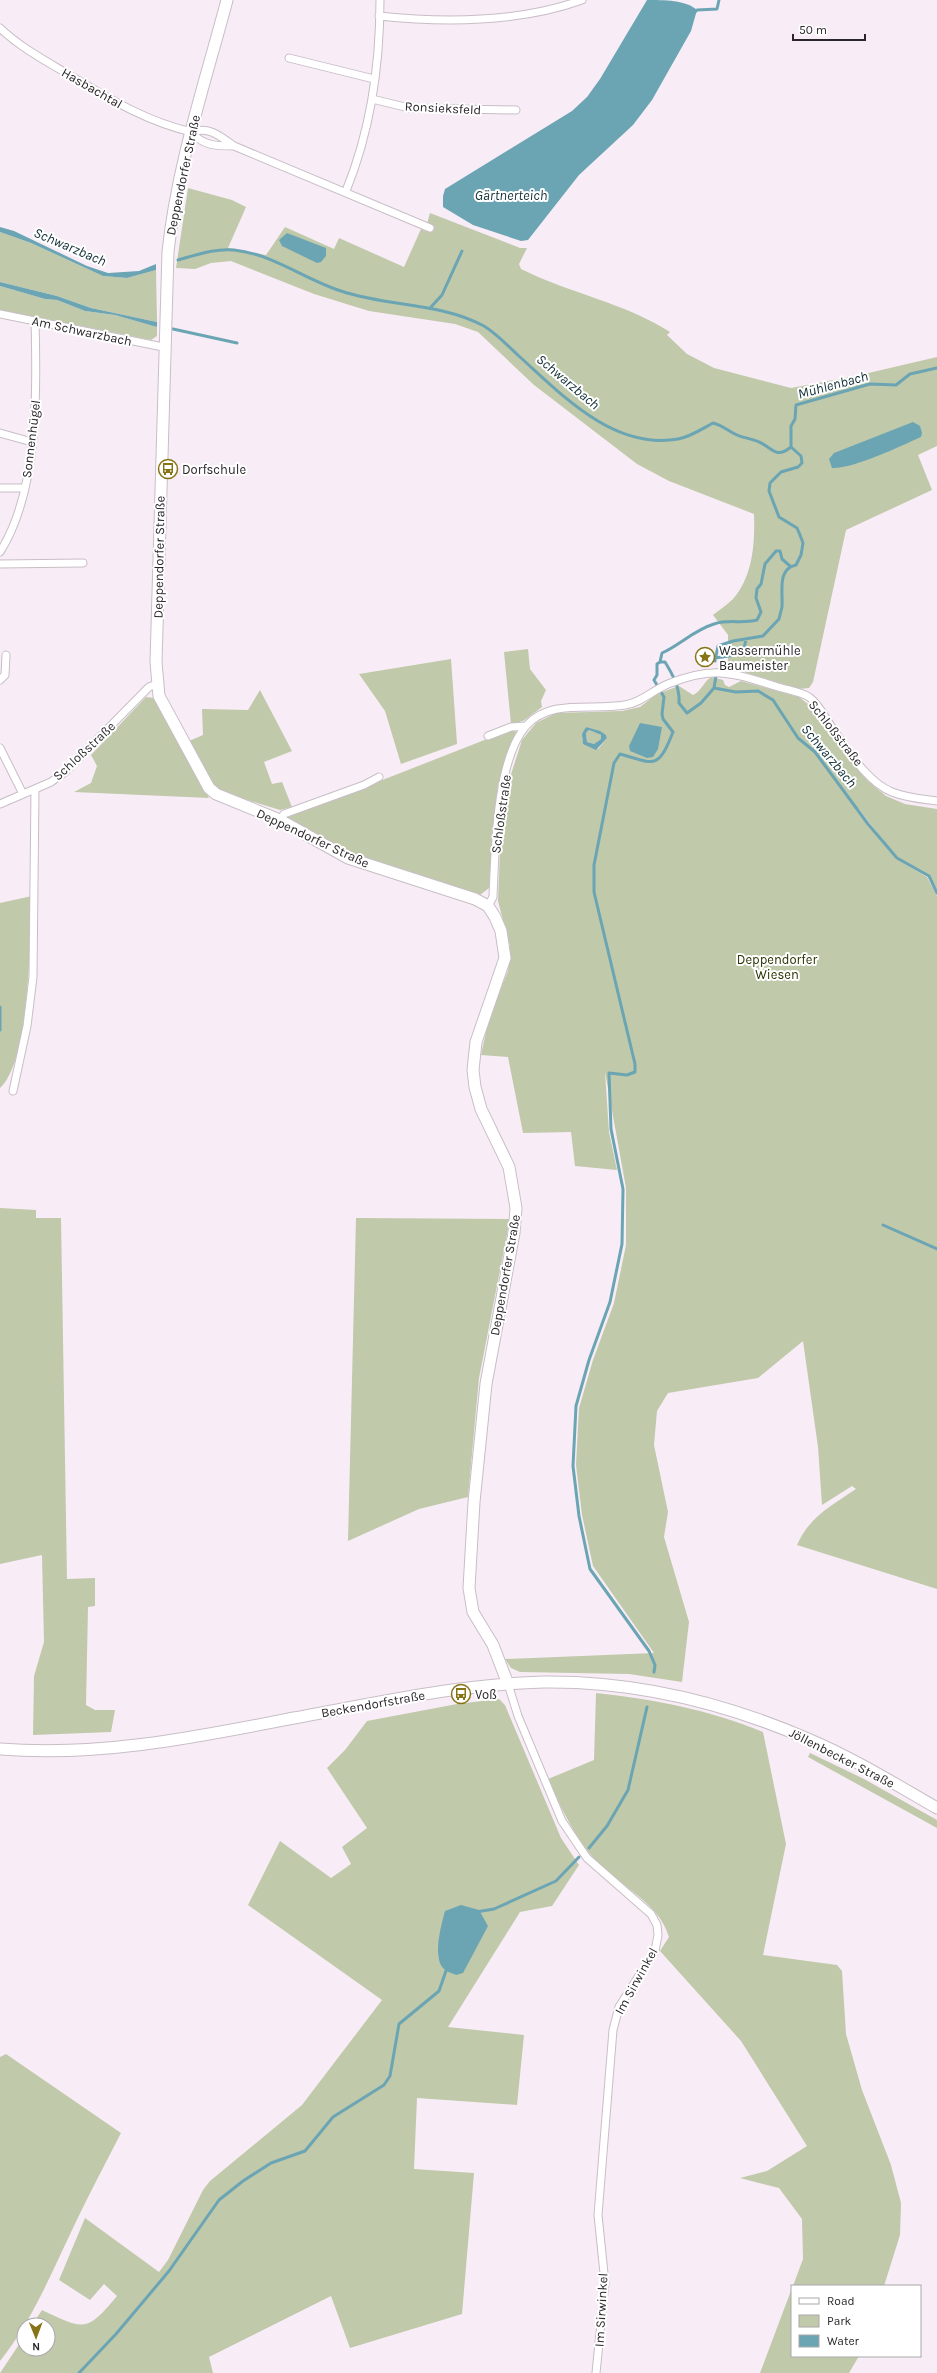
<svg xmlns="http://www.w3.org/2000/svg" width="937" height="2373" font-family="Karla,sans-serif">
  <style>
    .green { fill: #c0c9aa; fill-rule: evenodd }
    .water { fill: #6ba5b4; fill-rule: evenodd }
    .lines { fill: none; stroke-linecap: round; stroke-linejoin: round }
    .stream { stroke: #6ba5b4; stroke-width: 3 }
    .street-casing { stroke: #c8bec6; stroke-width: 9 }
    .secondary-casing { stroke: #c8bec6; stroke-width: 13 }
    .street { stroke: #fff; stroke-width: 7 }
    .secondary { stroke: #fff; stroke-width: 11 }
    .labels { text-anchor: middle; dominant-baseline: central; stroke-width: 4; stroke-linejoin: round; paint-order: stroke }
    .street-label { font-size: 13px; fill: #2a262a; stroke: #fff }
    .poi-label { font-size: 13px; fill: #2a262a; stroke: #fff; text-anchor: start }
    .park-label { font-size: 13px; fill: #293300; stroke: #fff }
    .water-label { font-size: 14px; font-style: italic; fill: #112f36; stroke: #fff }
  </style>
  <rect width="100%" height="100%" fill="#f8edf6"/>
  <path class="green" d="M188 188 232 200 246 207 228 248 266 255 285 227 334 249 339 238 404 267 421 229 425 231 430 213 520 248H527L519 264 521 269C569 293 625 303 670 332L667 335 687 354 714 368 791 388 860 375 937 357V446L918 455 932 490 846 530 813 682 809 688 799 689 728 667V635L713 615C719 610 727 605 733 599 753 576 755 543 754 514L669 481 637 464 534 385 478 332 455 324 369 311 314 294 231 261 211 263 195 269 176 268Z
    M0 232 31 243 103 276 127 278 156 270 157 322 91 308 57 296 0 282Z
    M0 286 45 299 57 300 85 311 115 315 154 326 157 327V336L151 340 0 310Z
    M528 649 530 669 546 690 541 701 542 707 523 721 511 724 504 652Z
    M451 659 457 744 401 764 385 711 359 674Z
    M712 677 723 680 725 685 729 687 741 681 799 697 812 707 853 762 869 782 886 796 905 804 937 809V890C927 864 911 870 898 857 884 842 871 825 859 809L856 810 897 859 927 877 937 896V1589L797 1545C810 1516 831 1506 856 1489L852 1486 822 1505 818 1447 803 1341 758 1378 668 1393 657 1411 654 1445 668 1512 664 1537 689 1622 682 1682 629 1674 520 1672 511 1668 505 1659 654 1653 593 1566 582 1515 576 1465 579 1408 593 1360 614 1303 626 1245V1188L605 1072 609 1132 617 1170 575 1166 571 1132 523 1133 508 1057 481 1055 489 1018 508 971 510 946 498 901 501 826 507 787 522 740 536 723 556 713 622 711 640 707 657 694 679 686 693 695C702 691 704 680 712 677ZM586 727 606 735 607 738 598 749 582 740Z
    M260 690 292 751 264 762 272 784 282 782 292 807 280 810 218 791 210 781 189 741 203 735 202 709 248 710Z
    M146 697 154 698 209 798 74 792 91 783 97 766 91 755Z
    M510 730 517 732 506 755 498 785 493 826 489 888 480 895 355 856 288 821V817Z
    M589 730 601 735V739L594 744 587 742 586 733Z
    M32 896C30 938 30 1061 0 1088V903Z
    M0 1208 36 1210V1218H61L67 1579 95 1578V1606L88 1607 86 1705 95 1710H115L111 1732 33 1735 34 1676 44 1642 42 1555 0 1564Z
    M356 1218 510 1219 479 1378 468 1497 419 1509 348 1541Z
    M596 1693C653 1699 710 1710 763 1732L786 1844 763 1955 837 1965 842 1971 846 2034 862 2090 891 2165 901 2203 900 2235 884 2286H793L803 2259 802 2219 779 2188 740 2178 767 2171 807 2146 741 2041 660 1951 669 1937C658 1901 620 1887 596 1861 574 1837 561 1807 548 1779L594 1760Z
    M499 1699 505 1705 561 1838 579 1865 552 1906 520 1912 448 2027 524 2035 517 2105 417 2098 414 2169 474 2173 462 2314 350 2348 331 2296 209 2357 213 2373H0L24 2337V2349H48V2325H32L42 2310C83 2329 86 2334 117 2296L104 2284 90 2300 59 2280 85 2218 159 2272 168 2260 203 2190 210 2181 302 2105 382 2000 248 1905 280 1841 331 1878 351 1864 342 1847 367 1828 327 1768 345 1750 367 1721 457 1704ZM440 1933 456 1975C433 1964 438 1955 440 1933Z
    M810 1753 864 1779 937 1820V1828L808 1757Z
    M6 2054 121 2133C105 2164 88 2196 73 2228 51 2274 32 2321 0 2361V2057Z
    M792 2288V2356H859L849 2373H760Z"/>
  <path class="water" d="M647 0C664 0 686 0 697 10L691 31 652 100 633 125 579 175 528 240 521 241 473 225 443 207V196L445 189 572 111 587 97 600 79Z
    M0 227 14 231 87 266 108 273 139 271 156 264V270L127 278 103 276 31 243 0 232Z
    M287 233 326 248V256L321 262 317 263 282 246 279 240Z
    M0 282 57 296 91 308 157 322V327L115 315 85 311 57 300 45 299 0 286Z
    M913 422 920 426 922 433 921 437C901 446 853 469 832 468L829 459 834 453Z
    M640 723 662 727 658 749 653 757 647 758 630 751 629 746Z
    M586 727 600 731 606 735 607 738 596 750 583 744 582 734ZM589 730 601 735V739L594 744 587 742 586 733Z
    M461 1905 479 1910 488 1926 463 1973 456 1975C452 1973 447 1972 444 1969 432 1958 441 1926 445 1911Z"/>
  <g class="lines">
    <path class="stream" d="M695 12 697 10 717 9 719 0
      M178 260C196 255 216 248 234 250 273 254 304 279 341 291 388 307 439 302 484 326 497 334 509 347 520 357 563 396 614 450 678 439 690 437 702 429 713 423 722 425 727 430 735 434 742 438 751 438 759 442 772 447 775 460 791 447L801 456 802 463 798 467 781 472 770 483 769 491 779 517 797 528 800 535 803 543 801 555 796 565C777 569 783 591 782 607 781 611 780 615 779 619L763 636 733 641 718 646 715 661
      M431 307 442 295 462 251
      M173 329 237 343
      M791 447V426L795 419 796 405 870 384 896 385 910 374 937 368
      M715 658 743 654 746 639
      M660 662H665C673 675 680 688 679 703L687 713 701 703 714 688
      M716 676 714 688 736 692 758 691 773 700 798 738 815 752 868 824 897 858 929 876 937 893
      M0 1007V1030
      M883 1225 937 1249
      M654 1672 655 1665 649 1651 590 1569 579 1516 573 1466 576 1406 589 1360 610 1302 622 1244 623 1189 611 1129 609 1073 627 1075 635 1072V1064L594 892V865L614 763 620 754C655 764 658 770 673 732L663 719 662 714 664 697 654 680 657 675V664L660 662 662 653C680 645 694 630 714 624 728 619 742 624 757 620L761 612 756 598 757 589 761 584 765 564 776 551H780L782 559 790 566
      M589 1848 607 1826 628 1790 647 1707
      M476 1912 494 1909 556 1881 579 1857
      M79 2373 116 2334 169 2271 219 2200 243 2181 271 2163 305 2151 333 2117 384 2085 390 2076 399 2024 439 1991 447 1968"/>
    <g class="street-casing">
      <path id="street" d="M379 16C446 23 518 23 582 0
        M0 28C21 48 46 61 71 76 110 99 147 122 192 132
        M289 58 374 79
        M372 99 409 108 516 110
        M192 132C209 126 220 136 234 146L430 228
        M192 132C202 146 217 146 234 146
        M346 191C370 132 380 64 380 0
        M0 314 163 347
        M0 433 32 442
        M0 488H24
        M0 552C39 490 37 392 35 321
        M0 564 83 563
        M0 680 5 675 6 655
        M488 736 511 727 526 726
        M0 748 23 794
        M0 804 51 782 65 772 149 687 157 684
        M280 820 284 814 364 785 379 777
        M488 906 493 897C495 852 496 760 526 726 550 698 592 711 625 705 641 703 653 690 668 684 715 665 733 673 778 687 788 690 801 692 809 697 819 704 826 719 833 729 848 750 867 782 892 792 907 798 922 799 937 801
        M13 1091 27 1026 33 977 35 789
        M508 1684 518 1716 562 1821 587 1858 651 1914 657 1925 658 1935 655 1951 619 2007 613 2030 598 2215 605 2283 596 2373"/>
    </g>
    <g class="secondary-casing">
      <path id="secondary" d="M227 0C205 83 177 166 168 252L156 662 159 696 209 788 216 794 280 820 348 858 475 899 488 906 495 917 501 931 505 958 476 1042 473 1070 475 1087 481 1109 509 1167 516 1208 514 1233 486 1384 474 1502 469 1588 473 1612 493 1645 508 1684
        M0 1749C100 1757 197 1737 294 1718 376 1703 460 1684 544 1682 636 1681 725 1703 808 1739 853 1758 895 1784 937 1808"/>
    </g>
    <use href="#street" class="street"/>
    <use href="#secondary" class="secondary"/>
  </g>
  <defs>
    <g id="bus-ring" transform="scale(1)"><circle r="9.5" fill="#fff" stroke="#877416" stroke-width="1.5"/><path d="M-5-6H5V4H4V6H2V4H-2V6H-4V4H-5ZM-3.5-4V0h7V-4ZM-3.5 1.2v1.5H-2V1.2ZM2 1.2v1.5H3.5V1.2Z" fill="#877416"/></g>
    <g id="sight-ring" transform="scale(1)"><circle r="9.5" fill="#fff" stroke="#877416" stroke-width="1.5"/><path d="M0-6L1.8-2.2L6-1.7L2.9 1.2L3.7 5.4L0 3.3L-3.7 5.4L-2.9 1.2L-6-1.7L-1.8-2.2Z" fill="#877416"/></g>
  </defs>
  <g fill-rule="evenodd">
    <use href="#bus-ring" x="168" y="469"/>
    <use href="#sight-ring" x="705" y="657"/>
    <use href="#bus-ring" x="461" y="1694"/>
  </g>
  <g class="labels">
    <g class="street-label">
      <text transform="translate(92 88) rotate(30)">Hasbachtal</text>
      <text transform="translate(443 108) rotate(3)">Ronsieksfeld</text>
      <text transform="translate(183 175) rotate(-78)">Deppendorfer Straße</text>
      <text transform="translate(82 331) rotate(12)">Am Schwarzbach</text>
      <text transform="translate(31 439) rotate(-83)">Sonnenhügel</text>
      <text transform="translate(159 557) rotate(-89)">Deppendorfer Straße</text>
      <text transform="translate(836 733) rotate(52)">Schloßstraße</text>
      <text transform="translate(84 751) rotate(-43)">Schloßstraße</text>
      <text transform="translate(501 814) rotate(-82)">Schloßstraße</text>
      <text transform="translate(313 838) rotate(25)">Deppendorfer Straße</text>
      <text transform="translate(505 1275) rotate(-80)">Deppendorfer Straße</text>
      <text transform="translate(373 1704) rotate(-10)">Beckendorfstraße</text>
      <text transform="translate(842 1758) rotate(27)">Jöllenbecker Straße</text>
      <text transform="translate(636 1981) rotate(-61)">Im Sirwinkel</text>
      <text transform="translate(601 2310) rotate(-87)">Im Sirwinkel</text>
    </g>
    <g class="poi-label">
      <text x="182" y="469">Dorfschule</text>
      <text x="719" y="650">Wassermühle<tspan x="719" dy="15">Baumeister</tspan></text>
      <text x="475" y="1694">Voß</text>
    </g>
    <g class="park-label">
      <text x="777" y="959">Deppendorfer<tspan x="777" dy="15">Wiesen</tspan></text>
    </g>
    <g class="water-label">
      <text x="511" y="195">Gärtnerteich</text>
      <text transform="translate(70 247) rotate(23)">Schwarzbach</text>
      <text transform="translate(568 382) rotate(40)">Schwarzbach</text>
      <text transform="translate(833 385) rotate(-15)">Mühlenbach</text>
      <text transform="translate(829 756) rotate(50)">Schwarzbach</text>
    </g>
  </g>
  <rect x="791" y="2285" width="130" height="72" fill="#ffffff" stroke="#aaa8aa"/>
  <rect x="799" y="2298" width="20" height="6" fill="#ffffff" stroke="#aaa8aa"/>
  <text x="827" y="2305" font-size="12" fill="#2a262a">Road</text>
  <rect x="799" y="2315" width="20" height="12" fill="#c0c9aa" stroke="#aaa8aa"/>
  <text x="827" y="2325" font-size="12" fill="#2a262a">Park</text>
  <rect x="799" y="2335" width="20" height="12" fill="#6ba5b4" stroke="#aaa8aa"/>
  <text x="827" y="2345" font-size="12" fill="#2a262a">Water</text>
  <g transform="translate(36 2337) rotate(179)"><circle r="19" fill="#ffffff" stroke="#aaa8aa"/>
  <path d="M0-3L7 15L0 10L-7 15Z" fill="#877416"/>
  <text y="-6" font-size="11" font-weight="bold" text-anchor="middle" fill="#2a262a">N</text>
  </g>
  <path d="M793 34v6h72v-6" fill="none" stroke="#2a262a" stroke-width="2"/>
  <text x="799" y="34" font-size="12" fill="#2a262a" stroke="#ffffff" stroke-width="3" paint-order="stroke">50 m</text>
</svg>
